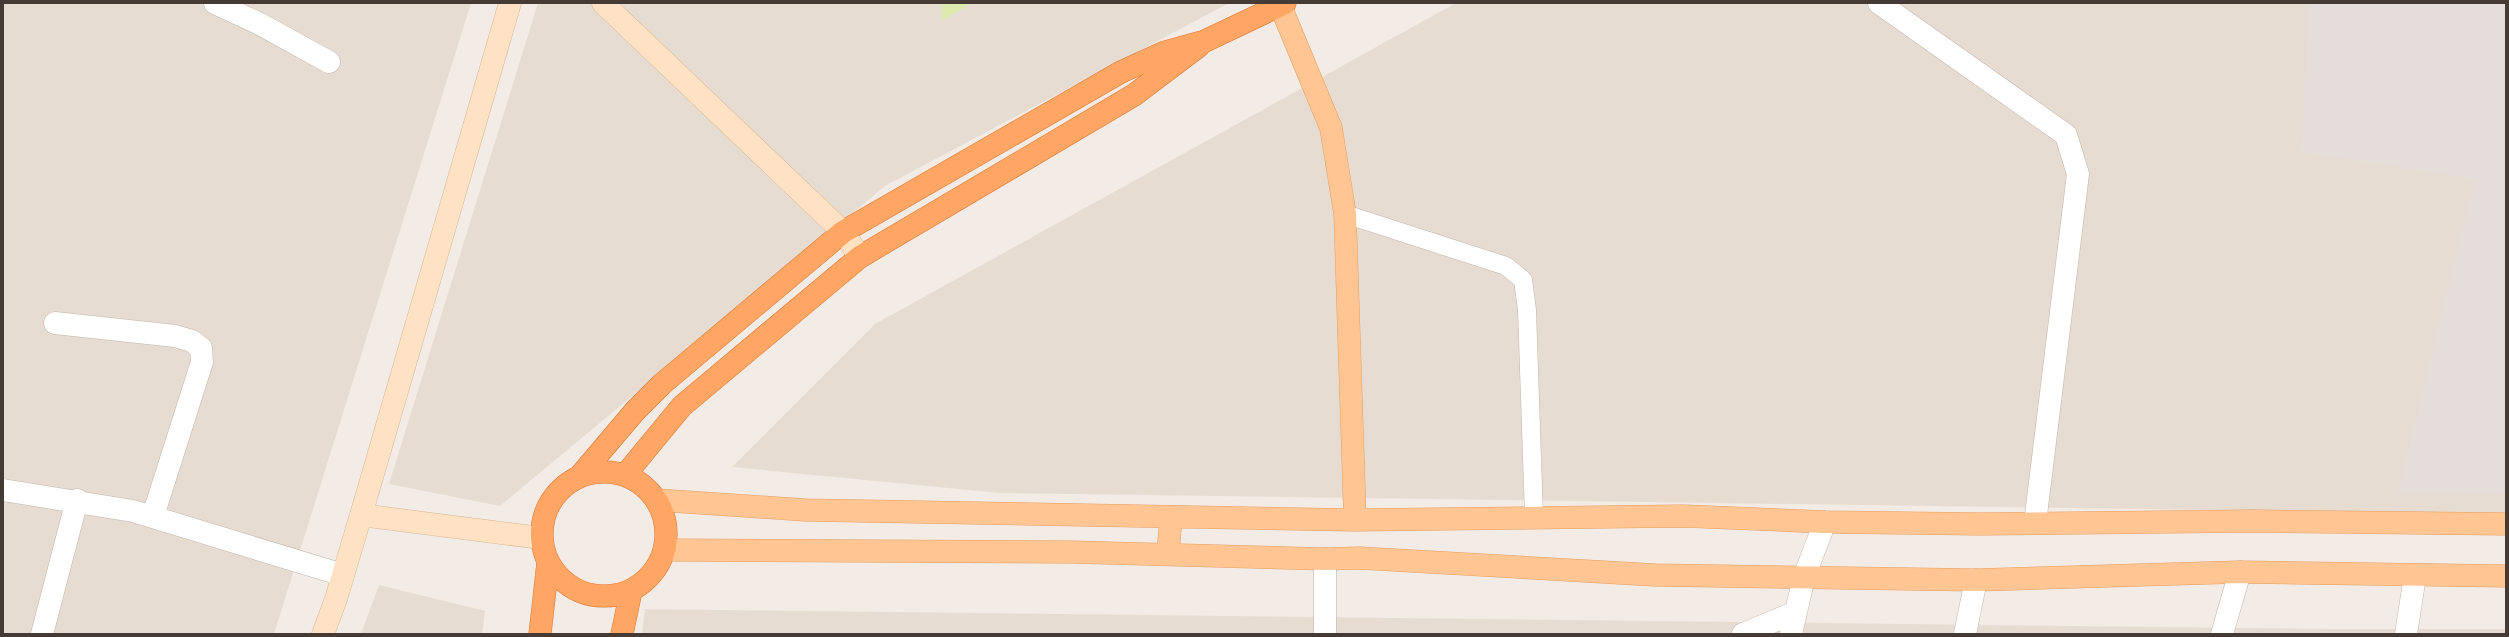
<svg xmlns="http://www.w3.org/2000/svg" width="2509" height="637" font-family="Jost,sans-serif">
  <style>
    .residential { fill: #e7dcd2 }
    .industrial { fill: #e5ddda }
    .green { fill: #dce9ac }
    .lines { fill: none; stroke-linecap: round; stroke-linejoin: round }
    .lane-casing { stroke: #c2b4aa; stroke-width: 19 }
    .street-casing { stroke: #c2b4aa; stroke-width: 23 }
    .secondary-casing { stroke: #d8b695; stroke-width: 23 }
    .primary-casing { stroke: #e79d5e; stroke-width: 23 }
    .highway-casing { stroke: #e2752f; stroke-width: 23 }
    .lane { stroke: #fff; stroke-width: 18 }
    .street { stroke: #fff; stroke-width: 22 }
    .secondary { stroke: #ffe2c3; stroke-width: 22 }
    .primary { stroke: #ffc592; stroke-width: 22 }
    .highway { stroke: #ffa664; stroke-width: 22 }
  </style>
  <rect width="100%" height="100%" fill="#f3ebe5"/>
  <path class="residential" d="M3 3H471L274 634H3Z
    M538 3H1229L885 186 500 506 389 484Z
    M1456 3H2506V514L1000 493 732 467 875 324Z
    M379 585 485 611 482 634H361Z
    M645 609 2325 629H2506V634H642Z"/>
  <path class="industrial" d="M2308 3H2506V494L2398 491 2475 179 2302 152Z"/>
  <path class="green" d="M942 3H971L942 21Z"/>
  <g class="lines">
    <g class="lane-casing">
      <path id="lane" d="M1345 214 1506 266 1523 280 1527 310 1534 517"/>
    </g>
    <g class="street-casing">
      <path id="street" d="M215 3 258 23 329 62
        M1879 3 2066 135 2078 174 2035 523
        M55 323 175 336 192 341 201 348 202 362 153 516
        M3 490 133 511 343 575
        M1325 559V634
        M42 634 77 500
        M1743 634 1796 612
        M1791 634 1804 577 1825 522
        M1965 634 1976 580
        M2222 634 2240 572
        M2406 634 2415 576"/>
    </g>
    <g class="secondary-casing">
      <path id="secondary" d="M603 3 843 232 860 257
        M361 515 541 538
        M323 634 336 599 361 515 510 3"/>
    </g>
    <g class="primary-casing">
      <path id="primary" d="M1280 5 1331 128 1345 214 1355 520
        M657 500 805 510 1355 520 1683 516 1825 522 1980 524 2254 521 2506 524
        M666 550 1071 552 1325 559 1359 558 1655 575 1976 580 2240 572 2506 576
        M1168 553 1171 517"/>
    </g>
    <g class="highway-casing">
      <path id="highway" d="M542 534a62 62 0 1 1 124 0a62 62 0 1 1-124 0Z
        M625 475 682 406 860 257 1134 95 1199 46
        M579 477 635 411 662 384 843 232 1121 72 1165 52 1205 41 1285 3
        M540 634 548 562
        M622 634 631 591"/>
    </g>
    <use href="#lane" class="lane"/>
    <use href="#street" class="street"/>
    <use href="#secondary" class="secondary"/>
    <use href="#primary" class="primary"/>
    <use href="#highway" class="highway"/>
  </g>
  <rect width="2509" height="637" fill="none" stroke="#453b34" stroke-width="8"/>
</svg>
